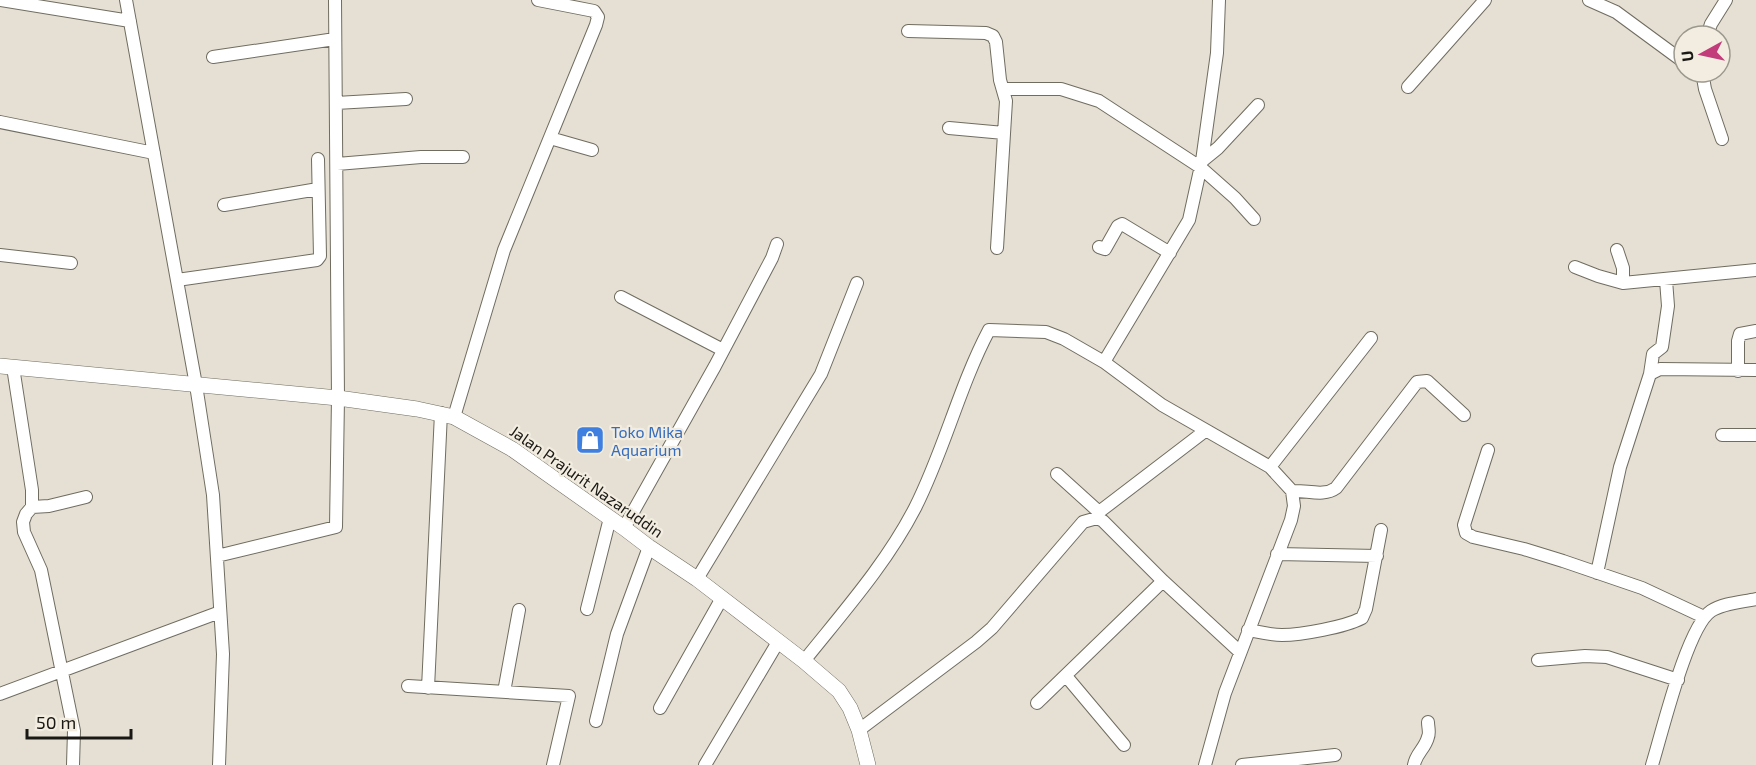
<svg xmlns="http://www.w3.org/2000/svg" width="1756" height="765" font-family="'Exo 2',sans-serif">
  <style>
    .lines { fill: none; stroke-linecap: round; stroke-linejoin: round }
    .minor-casing { stroke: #706c60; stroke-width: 14 }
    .tertiary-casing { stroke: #706c60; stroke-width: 16 }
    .minor { stroke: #fff; stroke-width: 12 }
    .tertiary { stroke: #fff; stroke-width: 15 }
    .labels { text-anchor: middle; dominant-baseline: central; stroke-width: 4.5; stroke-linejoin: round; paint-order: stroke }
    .shop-label { font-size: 16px; fill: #366cbe; stroke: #f2ede0; text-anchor: start }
    .street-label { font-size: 16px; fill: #1a1814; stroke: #f2ede0 }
  </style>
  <rect width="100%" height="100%" fill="#e5e0d3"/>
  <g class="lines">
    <g class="minor-casing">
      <path id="minor" d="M0 0 130 21
        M126 0 196 385 213 495 223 654 219 765
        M1589 0 1616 12 1684 62
        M908 31 986 33 993 36 996 42 1000 80 1006 101 997 248
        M1707 36 1711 24 1726 0
        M213 57 335 39
        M1702 72 1705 89 1722 139
        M1408 87 1485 0
        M1003 89H1061L1099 101 1200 167 1235 198 1254 219
        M336 103 406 99
        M0 122 154 153
        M949 128 1004 133
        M550 138 592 150
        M1202 161 1218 148 1258 105
        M337 164 421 157H463
        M224 205 318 189
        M1099 247 1105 249 1118 226 1122 224 1170 253
        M1617 250 1623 268V283
        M0 255 71 263
        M1575 267 1598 276 1623 283 1756 270
        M177 280 317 260 320 256 318 159
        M621 297 723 350
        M1104 362 1189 220 1202 161 1217 53 1219 0
        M13 367 32 490V507L26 514 23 522 24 532 41 570 74 731 73 765
        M1738 371V341L1740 334 1756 331
        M1650 374 1653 354 1662 347 1668 306 1666 280
        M454 417 504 250 596 25 598 17 594 11 538 0
        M1722 435H1756
        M1488 450 1464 525 1466 533 1473 537 1524 549 1563 561 1642 588 1704 617
        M1270 467 1371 338
        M1057 474 1099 512
        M1292 491C1307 490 1324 497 1336 488L1417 382 1427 381 1464 415
        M32 507 49 506 86 497
        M1097 518 1099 512 1205 431
        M624 528 715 366 772 258 777 244
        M1277 554 1377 556
        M217 556 336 527 338 398 335 0
        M1597 573 1620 467 1650 374 1660 369 1756 370
        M697 579 821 374 857 283
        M587 609 610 518
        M1248 630C1259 632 1271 635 1282 635 1301 635 1345 627 1362 618L1366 609 1381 530
        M1538 660 1585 656 1607 657 1678 680
        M804 661C844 611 886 564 915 508 944 451 959 387 989 330L1046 332 1064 339 1104 362 1162 405 1270 467 1292 491 1294 506 1291 520 1225 693 1205 765
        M1066 676 1124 745
        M408 686 569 696 553 765
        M428 688 441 413
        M504 692 519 610
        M0 694 220 612
        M1037 703 1163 581
        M660 708 722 598
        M596 721 617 634 649 547
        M859 730 976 642 992 628 1083 522 1097 518 1103 521 1163 581 1240 652
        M705 765 778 642
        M1242 765 1335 755
        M1414 765C1416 753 1425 749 1428 737 1430 733 1428 727 1428 722
        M1652 765C1662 733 1687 627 1711 611 1723 603 1742 602 1756 599"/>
    </g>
    <g class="tertiary-casing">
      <path id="tertiary" d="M0 366 338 398 417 409 454 417 512 449 624 528 649 547 697 579 804 661 839 691 850 708 859 730 868 765"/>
    </g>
    <use href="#minor" class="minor"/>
    <use href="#tertiary" class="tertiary"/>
  </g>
  <defs>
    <g id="shop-square" transform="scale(1.5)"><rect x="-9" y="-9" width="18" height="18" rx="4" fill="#3f7fe0" stroke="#f2ede0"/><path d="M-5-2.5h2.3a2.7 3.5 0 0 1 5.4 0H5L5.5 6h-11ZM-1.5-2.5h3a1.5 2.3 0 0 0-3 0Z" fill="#fff"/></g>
  </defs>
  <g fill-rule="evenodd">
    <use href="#shop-square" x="590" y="440"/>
  </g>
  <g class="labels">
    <g class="shop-label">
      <text x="611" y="431">Toko Mika<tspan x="611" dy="18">Aquarium</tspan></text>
    </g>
    <g class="street-label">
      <text transform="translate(587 481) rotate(35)">Jalan Prajurit Nazaruddin</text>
    </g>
  </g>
  <g transform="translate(1702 54) rotate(262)"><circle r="28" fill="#f2ede0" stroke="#9c988e" stroke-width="1.5"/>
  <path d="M0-4.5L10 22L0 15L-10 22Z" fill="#c23b7b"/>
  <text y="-9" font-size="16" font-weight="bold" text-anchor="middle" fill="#1a1814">U</text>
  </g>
  <path d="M27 729v9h104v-9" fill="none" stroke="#1a1814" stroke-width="3"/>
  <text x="36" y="729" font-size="18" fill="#1a1814" stroke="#f2ede0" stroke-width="4.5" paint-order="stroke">50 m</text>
</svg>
